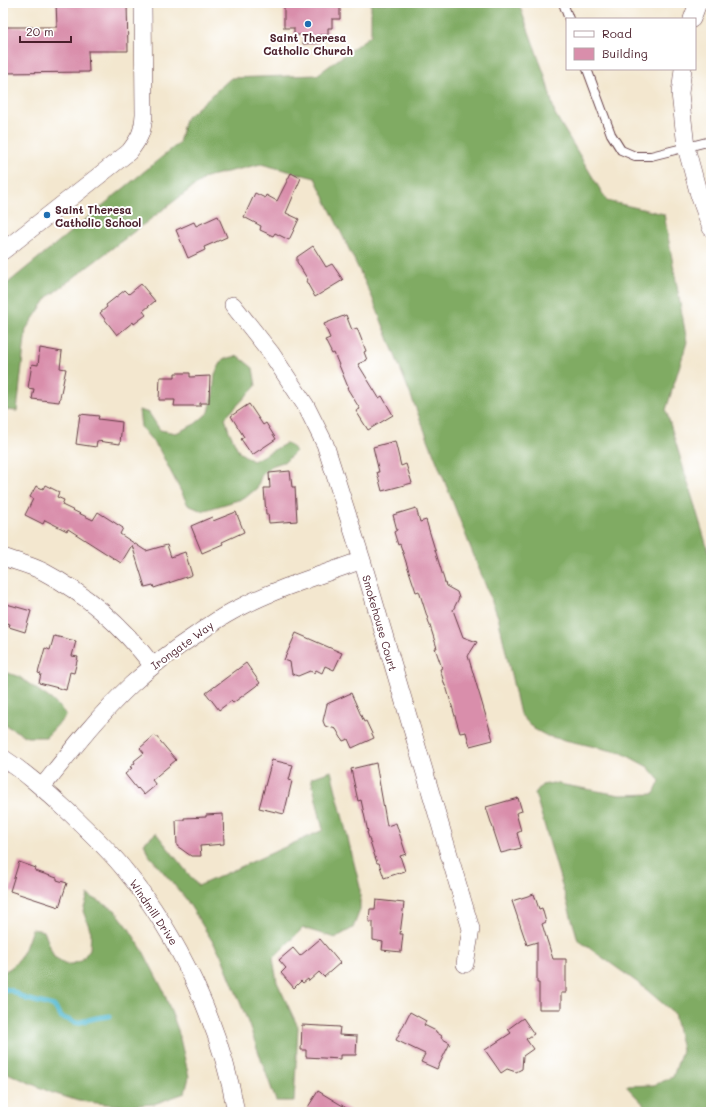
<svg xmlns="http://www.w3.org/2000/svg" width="714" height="1115" font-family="Mali,sans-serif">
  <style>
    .forest { fill: #80ab63; stroke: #656547 }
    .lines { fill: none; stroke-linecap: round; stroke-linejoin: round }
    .stream { stroke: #53bad1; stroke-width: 5 }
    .building { fill: #d98eab }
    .lane-casing { stroke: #633d44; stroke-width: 10 }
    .street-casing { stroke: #633d44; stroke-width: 18 }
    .lane { stroke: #fff; stroke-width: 8 }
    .street { stroke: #fff; stroke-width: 17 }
    .poi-dot { fill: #1f6fb2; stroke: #fff; stroke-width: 1.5 }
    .labels { text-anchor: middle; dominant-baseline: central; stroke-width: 4; stroke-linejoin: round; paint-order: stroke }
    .poi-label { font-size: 11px; font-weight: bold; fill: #4a1f2b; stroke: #fff }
    .street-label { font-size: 11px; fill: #4a1f2b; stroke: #fff }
  </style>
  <rect width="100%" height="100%" fill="#fff"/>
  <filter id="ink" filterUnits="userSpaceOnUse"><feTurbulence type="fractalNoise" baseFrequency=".025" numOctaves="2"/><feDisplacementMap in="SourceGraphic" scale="8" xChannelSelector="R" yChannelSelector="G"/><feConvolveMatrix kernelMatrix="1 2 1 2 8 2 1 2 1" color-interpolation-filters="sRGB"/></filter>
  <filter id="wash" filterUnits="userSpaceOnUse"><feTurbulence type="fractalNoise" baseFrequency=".012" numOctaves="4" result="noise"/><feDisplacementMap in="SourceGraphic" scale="16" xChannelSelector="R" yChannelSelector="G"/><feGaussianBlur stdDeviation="0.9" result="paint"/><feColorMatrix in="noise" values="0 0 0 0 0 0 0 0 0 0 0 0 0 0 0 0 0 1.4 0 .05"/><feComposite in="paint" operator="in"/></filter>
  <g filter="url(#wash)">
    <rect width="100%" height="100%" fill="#f3e7cf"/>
    <path class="forest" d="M371 3H517L520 7 545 76 555 114 607 201 664 214 687 342 666 410 711 560V1112H651L626 1086 654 1085 673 1077 682 1050 674 1013 641 985 578 940 535 793 542 785 553 783 620 795 654 794 660 781 648 767 622 753 547 736 534 729 520 714 498 617 372 297 315 178 261 164 206 177 48 297 26 329 17 411 3 410V287L179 143 185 119 231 78 317 75 371 35Z
      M238 356 253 368 256 386 225 418 229 431 239 452 253 461 287 443 296 451 286 461 271 466 262 474 257 488 245 498 202 511 188 505 159 449 141 427 139 410 149 413 160 430 176 433 195 424 209 412 213 395 215 374 223 359Z
      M3 672 18 676 52 700 67 715 46 737H27L3 724Z
      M331 771 360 887V910L353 928 335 938 303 928 273 958 277 982 298 1027 294 1101H276L246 1017 221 955 186 899 148 854 144 843 156 833 198 886 323 830 311 778Z
      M88 895 115 910 128 927 143 951 163 990 178 1030 189 1077 185 1093 154 1104 126 1106 78 1101 50 1092 3 1071V972C21 965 26 946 32 929L44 931 54 957 68 965 81 961 90 949 91 932 83 911Z"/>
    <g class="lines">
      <path class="stream" d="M3 989 10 990 26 999 54 1006 61 1017 77 1023 96 1018 110 1016"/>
    </g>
    <g id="blocks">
      <path class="building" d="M56 3H127L128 51H88L89 72 3 73V27H57Z
        M284 3H333V5L340 6V19H332V28H328V35H319V43L303 44V35H294V28H284Z
        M291 173 301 178 286 213 299 219 289 240 275 233 273 236 260 230 261 226 244 217 255 193 265 198 266 195 277 201Z
        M218 216 227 237 204 247 205 250 188 258 176 230 194 222 196 226Z
        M313 246 326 267 332 264 343 280 315 297 306 281 308 280 297 262V257Z
        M141 284 155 301 143 311 146 315 134 324 133 322 117 335 100 313 107 307 106 305 125 290 129 294Z
        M346 315 352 330 357 328 366 351 364 352 367 360 358 364 379 398 382 396 393 415 368 430 356 411 360 409 347 388 348 387 334 353 332 354 325 340 330 338 324 324Z
        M40 348 62 352 60 368 66 369 59 402 32 399 34 389 28 388 32 364 38 365Z
        M175 373H190V377L210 376 209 403H200V406H174L175 400H159L160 377H175Z
        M249 404 263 425 266 423 276 439 252 455 241 439 244 437 231 416Z
        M80 414 99 416 98 419 122 422 120 444 97 441 96 447 76 444Z
        M395 441 401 466 406 464 412 483 382 491 377 472H379L373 447Z
        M290 471 292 487H295L297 521 269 523 268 514H266L264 488H270L269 473Z
        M45 485 59 492 57 497 64 500 62 505 93 520 98 512 123 528 120 534 146 551 167 545 171 557 185 552 192 575 154 588 153 585 145 587 132 545 121 563 68 529 67 531 45 520 43 524 25 515 33 499 30 497 36 486 43 489Z
        M416 508 420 522 426 520 446 586 457 592 459 598 453 610 463 637 477 642 468 656 493 740 470 746 466 732 460 733 446 686H445L440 669 442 668 435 648H437L419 591 416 592 400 544 398 545 394 532 397 530 393 515Z
        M236 512 244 532 222 542 223 544 202 553 191 526 212 517 213 521Z
        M3 603 31 611 25 632 9 627 10 624 3 622Z
        M296 633 342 653 334 670 325 666 322 673 316 670 314 673 310 671 298 676 292 674 290 662 284 660Z
        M54 636 76 641 72 656 78 657 74 673 70 672 66 690 39 683 41 674 38 673 45 648 50 650Z
        M246 663 260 683 233 703 231 701 219 710 206 693Z
        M351 693 364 722 366 721 374 738 352 748 348 739 343 741 336 729 325 726 323 721 327 704Z
        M155 735 176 760 152 780 156 785 144 795 138 788 137 789 125 774 132 768 130 767 135 763 134 761 144 753 140 748Z
        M272 760 293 765 289 780 292 781 284 814 259 808Z
        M376 763 387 826 396 823 406 854 400 856 405 871 384 878 379 863H377L367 832H368L361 800 358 801 351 769Z
        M518 798 522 811 516 813 521 831 517 833 521 848 501 853 486 807Z
        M223 814 224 844 200 846 201 856H191L177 846 176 820H184V818L206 817V815Z
        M19 862 36 868 35 871 57 878V880L67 883 59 907 10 891Z
        M534 894 539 909 542 908 546 922 542 924 553 959H566V993H561V1009H539V983H537V942L527 945 512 901Z
        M376 900 404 903 400 934H403L401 952 382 950 383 942 373 940V922H369L370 909H375Z
        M320 939 340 963 324 977 319 972 309 981 308 979 303 983 301 981 294 988 281 973 286 968 279 960 293 948 300 956Z
        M410 1012 426 1021 424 1025 436 1031V1032L442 1036 441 1038 450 1043 437 1069 421 1062 425 1054 396 1040Z
        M523 1018 534 1034 526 1039 533 1049 523 1056 522 1069 516 1072 507 1069 501 1073 485 1050 511 1033 508 1029Z
        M302 1025 340 1027 339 1035 357 1036 356 1055H340V1059L306 1057V1050H301Z
        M318 1091 353 1112H305Z"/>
    </g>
  </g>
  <g filter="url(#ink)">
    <use href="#blocks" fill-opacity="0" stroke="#633d44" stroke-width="1"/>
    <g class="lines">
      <g class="lane-casing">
        <path id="lane" d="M563 3 569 19
          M587 69 611 134 621 150 635 156H651L711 141"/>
      </g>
      <g class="street-casing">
        <path id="street" d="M692 19 698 3
          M683 69 680 93 686 147 699 195 711 228
          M3 251 129 152C140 138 143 131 144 114L143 3
          M233 305 271 353 306 406 325 444 362 560 471 929 465 964
          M3 557C17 562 31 565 44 572 88 595 123 627 153 666
          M3 758C28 774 49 794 71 814 89 832 108 849 124 869 179 936 221 1026 236 1112
          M42 787C70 752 99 715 132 684 152 666 174 649 197 634 211 624 225 614 241 607 279 587 322 575 362 560"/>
      </g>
      <use href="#lane" class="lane"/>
      <use href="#street" class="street"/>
    </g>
  </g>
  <g class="poi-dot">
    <circle cx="308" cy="24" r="4"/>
    <circle cx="47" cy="215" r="4"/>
  </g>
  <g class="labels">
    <g class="poi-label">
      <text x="308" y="37">Saint Theresa<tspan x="308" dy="13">Catholic Church</tspan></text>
      <text x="55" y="209" text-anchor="start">Saint Theresa<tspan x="55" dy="13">Catholic School</tspan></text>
    </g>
    <g class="street-label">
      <text transform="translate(380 623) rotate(74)">Smokehouse Court</text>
      <text transform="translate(182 645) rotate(-36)">Irongate Way</text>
      <text transform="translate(154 912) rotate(56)">Windmill Drive</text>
    </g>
  </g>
  <rect width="714" height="1115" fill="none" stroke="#fff" stroke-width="16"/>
  <rect x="566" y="18" width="130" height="52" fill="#ffffff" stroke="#b7a5aa"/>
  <rect x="574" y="31" width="20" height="6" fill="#ffffff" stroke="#b7a5aa"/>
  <text x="602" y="38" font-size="12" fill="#4a1f2b">Road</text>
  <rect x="574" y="48" width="20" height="12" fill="#d98eab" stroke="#b7a5aa"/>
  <text x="602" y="58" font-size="12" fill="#4a1f2b">Building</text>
  <path d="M20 36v6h51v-6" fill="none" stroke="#4a1f2b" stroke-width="2"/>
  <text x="26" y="36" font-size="12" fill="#4a1f2b" stroke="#ffffff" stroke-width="3" paint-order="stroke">20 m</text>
</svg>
